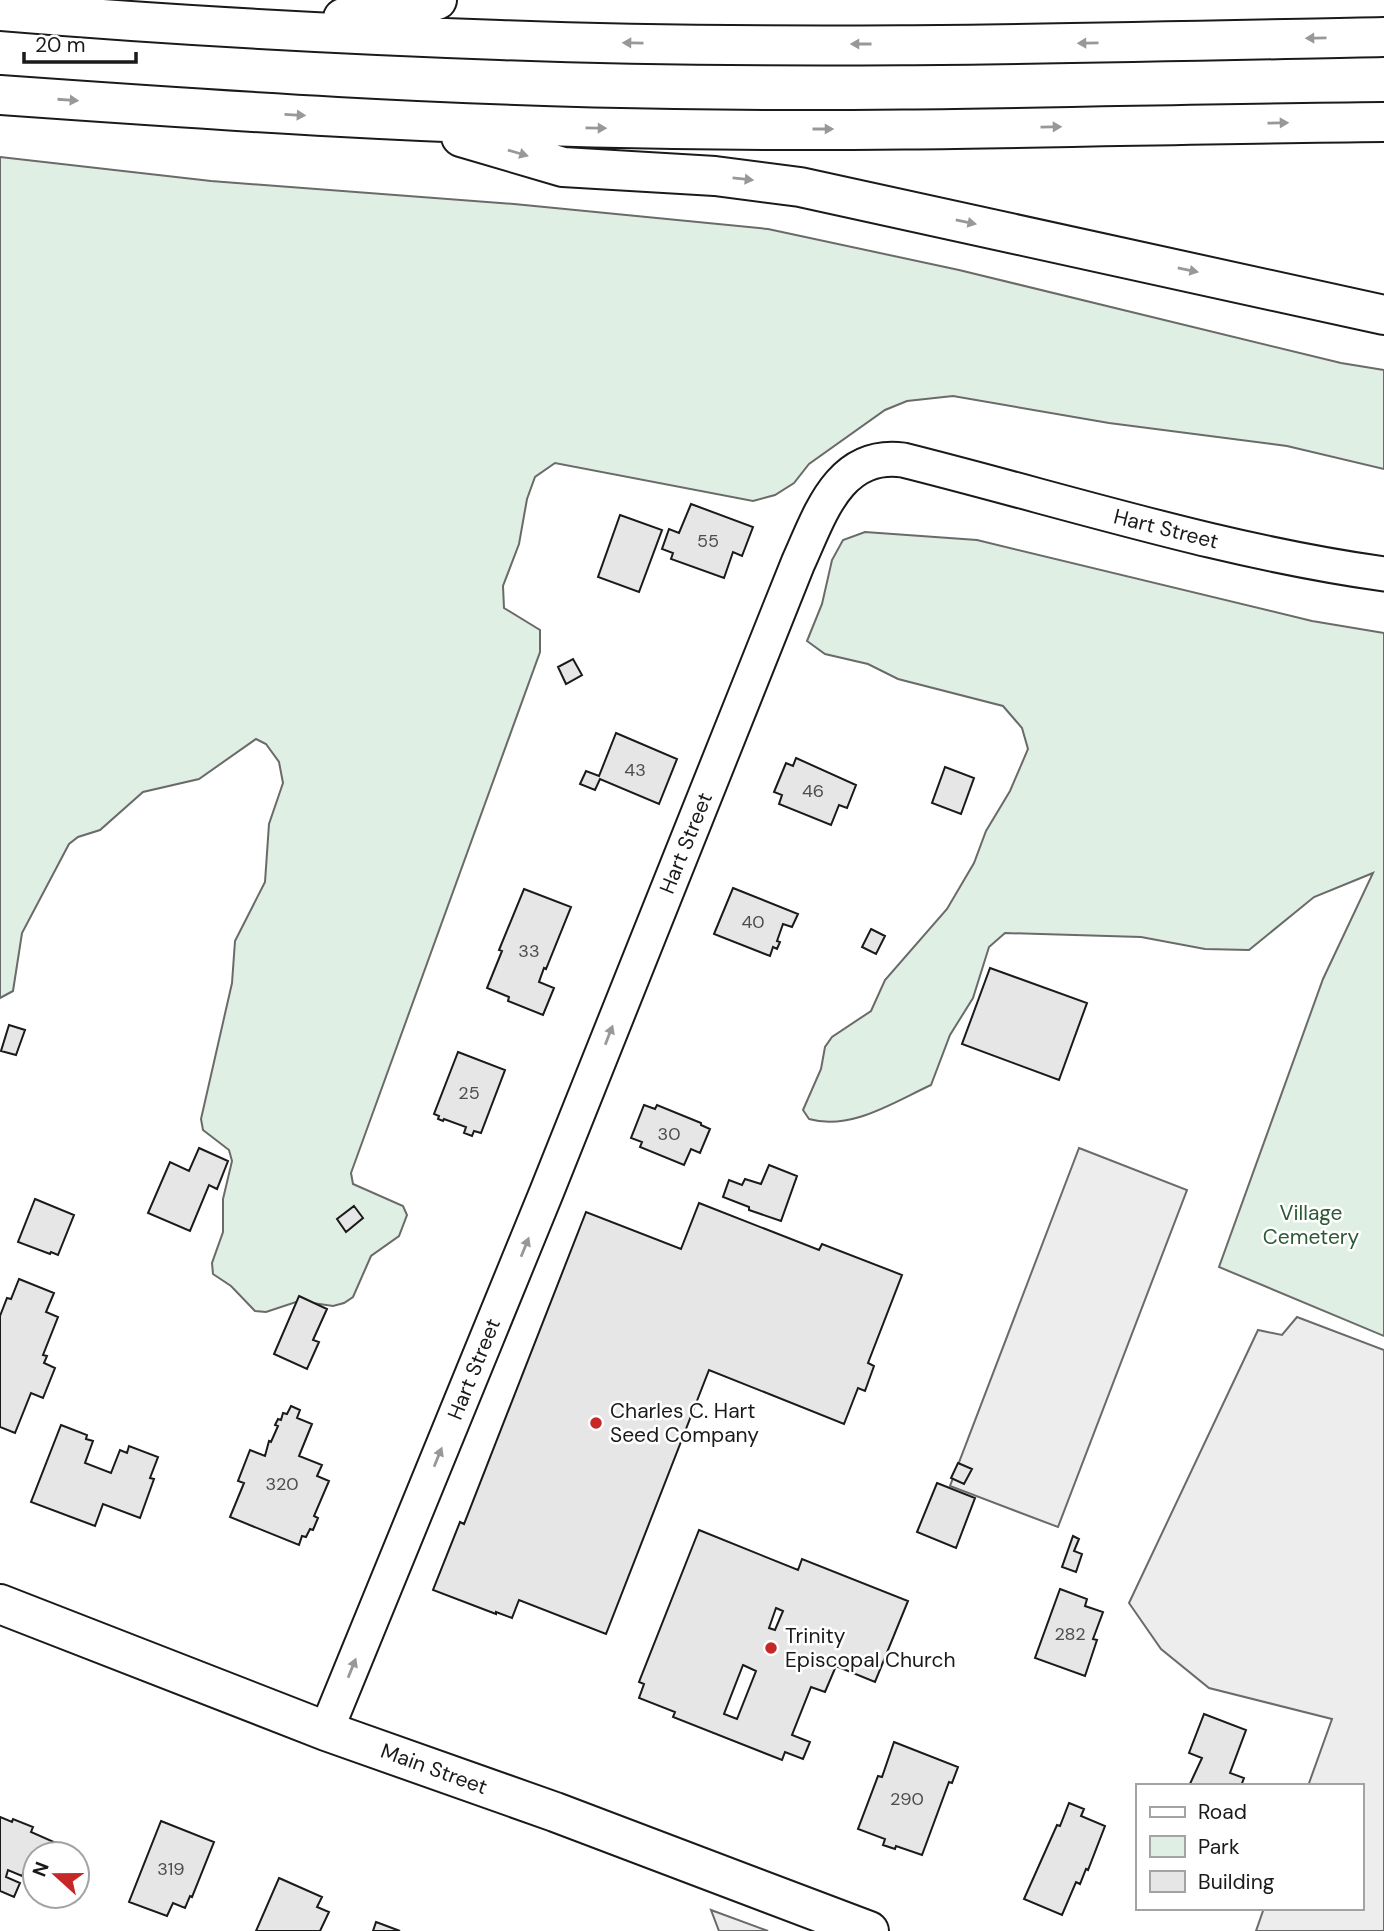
<svg xmlns="http://www.w3.org/2000/svg" width="1384" height="1931" font-family="'DM Sans',sans-serif">
  <style>
    .green { fill: #e0efe3; stroke: #6a6a6a; stroke-width: 2 }
    .parking { fill: #ededed; stroke: #6a6a6a; stroke-width: 2 }
    .building { fill: #e6e6e6; stroke: #1a1a1a; stroke-width: 2; fill-rule: evenodd }
    .lines { fill: none; stroke-linecap: round; stroke-linejoin: round }
    .street-casing { stroke: #1a1a1a; stroke-width: 37 }
    .secondary-casing { stroke: #1a1a1a; stroke-width: 42 }
    .highway-casing { stroke: #1a1a1a; stroke-width: 42 }
    .street { stroke: #fff; stroke-width: 33 }
    .secondary { stroke: #fff; stroke-width: 38 }
    .highway { stroke: #fff; stroke-width: 38 }
    .oneway { fill: #989898 }
    .poi-dot { fill: #c62828; stroke: #fff; stroke-width: 2.5 }
    .labels { text-anchor: middle; dominant-baseline: central; stroke-width: 5; stroke-linejoin: round; paint-order: stroke }
    .number-label { font-size: 18px; fill: #4d4d4d }
    .street-label { font-size: 21px; fill: #1a1a1a; stroke: #fff }
    .park-label { font-size: 21px; fill: #2b5a34; stroke: #fff }
    .poi-label { font-size: 21px; fill: #1a1a1a; stroke: #fff; text-anchor: start }
  </style>
  <rect width="100%" height="100%" fill="#fff"/>
  <path class="green" d="M0 157 211 181 514 204 768 229 959 270 1341 363 1384 370V469L1287 446 1109 423 953 396 907 401 885 410 809 464 794 483 775 495 753 501 555 463 535 477 527 499 519 544 503 586 504 608 540 630V652L351 1173 353 1184 403 1206 407 1215 399 1236 371 1256 353 1297 344 1303 333 1306 299 1301 266 1312 255 1311 231 1286 213 1274 212 1263 223 1232V1199L232 1161 229 1150 203 1130 201 1119 232 983 235 941 265 882 269 824 283 783 279 762 266 744 256 739 199 779 143 792 100 830 78 837 69 844 22 933 13 991 0 998Z
    M865 532 977 540 1312 621 1384 633V1336L1219 1267 1323 979 1373 873 1314 897 1249 950 1205 949 1141 937 1005 933 989 947 973 998 950 1035 931 1085C894 1102 851 1131 809 1119L803 1110 821 1069 825 1047 832 1037 871 1011 885 980 947 909 974 863 986 831 1010 791 1028 749 1022 728 1003 706 898 679 868 664 825 654 807 641 822 604 832 560 843 540Z"/>
  <path class="parking" d="M1079 1148 1187 1190 1058 1527 950 1486Z
    M1297 1317 1384 1350V1931H1256L1264 1908H1361V1786H1308L1332 1719 1209 1688 1161 1649 1129 1603 1258 1330 1282 1335Z
    M711 1910 768 1931H719Z"/>
  <path class="building" d="M691 504 753 527 742 556 733 552 724 578 671 559 673 553 662 549 669 529 679 533Z
    M620 515 662 530 639 592 598 577Z
    M573 659 582 675 566 684 558 667Z
    M616 733 677 759 659 804 600 779 595 790 580 784 586 771 599 776Z
    M796 758 856 785 847 808 839 805 831 825 779 804 782 795 774 792 786 763 793 766Z
    M945 767 974 778 961 814 932 803Z
    M733 888 798 914 792 927 783 924 777 941 780 942 777 949 773 947 770 956 714 934Z
    M524 889 571 907 546 969 544 968 539 982 554 988 543 1015 508 1001 509 997 487 988 502 951 499 950Z
    M871 929 885 936 876 954 862 947Z
    M990 968 1087 1003 1059 1080 962 1044Z
    M9 1025 25 1030 16 1055 1 1051Z
    M458 1052 505 1070 481 1133 474 1131 472 1136 464 1133 466 1127 444 1119 443 1121 438 1119 439 1116 434 1114Z
    M644 1105 655 1109 657 1105 701 1123V1125L710 1129 700 1153 691 1149 684 1165 640 1147 642 1142 631 1138Z
    M199 1148 228 1161 217 1189 209 1185 190 1231 148 1213 170 1162 189 1171Z
    M769 1165 797 1176 781 1221 749 1210V1207L723 1197 729 1180 742 1185 745 1179 761 1184Z
    M35 1199 74 1215 58 1255 51 1252 50 1254 18 1242Z
    M699 1203 819 1250 822 1244 902 1275 868 1363 874 1366 865 1391 858 1388 844 1424 709 1370 606 1634 519 1600 512 1618 496 1612V1614L433 1590 460 1522 464 1524 586 1212 681 1249Z
    M354 1206 363 1218 346 1232 337 1219Z
    M19 1279 54 1293 46 1312 58 1317 43 1355 47 1356 44 1363 55 1368 43 1398 31 1393 15 1433 0 1427V1316L7 1298 11 1299Z
    M299 1296 327 1309 313 1340 319 1342 307 1369 274 1354Z
    M291 1406 300 1410 297 1418 312 1424 299 1456 322 1465 317 1476 329 1481 314 1516 318 1518 313 1530 310 1529 306 1537 302 1536 299 1545 230 1517 244 1483 238 1481 250 1450 265 1456 269 1441 271 1442 278 1426 275 1425 278 1419 281 1420 283 1413 287 1414Z
    M61 1425 87 1435 86 1439 93 1441 85 1463 111 1473 120 1450 127 1453 129 1446 158 1457 150 1478 154 1479 140 1518 103 1504 95 1526 31 1502Z
    M958 1463 972 1469 964 1484 951 1478Z
    M937 1483 975 1498 956 1548 917 1532Z
    M699 1530 798 1570 802 1559 908 1601 875 1682 836 1666 825 1692 811 1687 792 1735 810 1742 803 1759 785 1752 782 1760 673 1717 675 1712 639 1698 644 1684 639 1682ZM776 1608 783 1611 775 1630 769 1628ZM743 1665 756 1671 737 1719 724 1714Z
    M1073 1536 1079 1539 1074 1551 1082 1554 1076 1572 1062 1567Z
    M1060 1589 1087 1599 1085 1606 1103 1612 1093 1639 1097 1640 1085 1676 1035 1658Z
    M1204 1714 1246 1730 1230 1773 1244 1778 1241 1786H1189L1202 1758 1189 1753Z
    M894 1742 958 1767 952 1783 949 1782 922 1855 896 1846 895 1849 883 1845 885 1839 858 1829 878 1776 882 1777Z
    M1069 1803 1084 1809 1081 1816 1105 1826 1088 1870 1086 1869 1080 1884 1076 1882 1062 1915 1024 1899 1057 1825 1060 1826Z
    M0 1817 12 1822 13 1819 33 1827 31 1832 72 1850 71 1854H35V1859L31 1857 22 1876 8 1870 6 1877 20 1883 14 1897 0 1891Z
    M161 1821 214 1842 192 1897 190 1896 185 1908 173 1903 167 1916 129 1902Z
    M279 1878 322 1897 317 1907 329 1912 320 1931H256Z
    M376 1922 400 1931H373Z"/>
  <g class="lines">
    <g class="street-casing">
      <path id="street" d="M326 1731 547 1191 798 563C820 515 838 452 903 460 1063 500 1220 551 1384 574"/>
    </g>
    <g class="secondary-casing">
      <path id="secondary" d="M0 1604 326 1731 555 1812 869 1931"/>
    </g>
    <g class="highway-casing">
      <path id="highway" d="M0 11C166 25 333 34 500 40 794 51 1090 43 1384 37
        M343 18 437 0
        M0 95C225 111 449 126 674 129 911 133 1147 124 1384 122
        M461 137 563 167 715 176 800 187 1384 315"/>
    </g>
    <use href="#street" class="street"/>
    <use href="#secondary" class="secondary"/>
    <use href="#highway" class="highway"/>
  </g>
  <defs><path id="oneway-solid" d="M-6-.8H1V-3.2L6.5 0L1 3.2V.8H-6Z" transform="scale(1.75)"/></defs>
  <g class="oneway">
    <use href="#oneway-solid" transform="translate(1316 38) rotate(179)"/>
    <use href="#oneway-solid" transform="translate(633 43) rotate(-179)"/>
    <use href="#oneway-solid" transform="translate(1088 43) rotate(179)"/>
    <use href="#oneway-solid" transform="translate(861 44) rotate(180)"/>
    <use href="#oneway-solid" transform="translate(68 100) rotate(4)"/>
    <use href="#oneway-solid" transform="translate(295 115) rotate(3)"/>
    <use href="#oneway-solid" transform="translate(1278 123) rotate(-1)"/>
    <use href="#oneway-solid" transform="translate(1051 127) rotate(-1)"/>
    <use href="#oneway-solid" transform="translate(596 128) rotate(1)"/>
    <use href="#oneway-solid" transform="translate(823 129)"/>
    <use href="#oneway-solid" transform="translate(518 153) rotate(16)"/>
    <use href="#oneway-solid" transform="translate(743 179) rotate(6)"/>
    <use href="#oneway-solid" transform="translate(966 222) rotate(12)"/>
    <use href="#oneway-solid" transform="translate(1188 270) rotate(12)"/>
    <use href="#oneway-solid" transform="translate(609 1035) rotate(-69)"/>
    <use href="#oneway-solid" transform="translate(525 1247) rotate(-68)"/>
    <use href="#oneway-solid" transform="translate(438 1457) rotate(-68)"/>
    <use href="#oneway-solid" transform="translate(352 1668) rotate(-68)"/>
  </g>
  <g class="poi-dot">
    <circle cx="596" cy="1423" r="7"/>
    <circle cx="771" cy="1648" r="7"/>
  </g>
  <g class="labels">
    <g class="number-label">
      <text x="708" y="541">55</text>
      <text x="635" y="770">43</text>
      <text x="813" y="791">46</text>
      <text x="753" y="922">40</text>
      <text x="529" y="951">33</text>
      <text x="469" y="1093">25</text>
      <text x="669" y="1134">30</text>
      <text x="282" y="1484">320</text>
      <text x="1070" y="1634">282</text>
      <text x="907" y="1799">290</text>
      <text x="171" y="1869">319</text>
    </g>
    <g class="street-label">
      <text transform="translate(1166 529) rotate(14)">Hart Street</text>
      <text transform="translate(686 843) rotate(-68)">Hart Street</text>
      <text transform="translate(474 1369) rotate(-68)">Hart Street</text>
      <text transform="translate(434 1769) rotate(20)">Main Street</text>
    </g>
    <g class="park-label">
      <text x="1311" y="1213">Village<tspan x="1311" dy="24">Cemetery</tspan></text>
    </g>
    <g class="poi-label">
      <text x="610" y="1411">Charles C. Hart<tspan x="610" dy="24">Seed Company</tspan></text>
      <text x="785" y="1636">Trinity<tspan x="785" dy="24">Episcopal Church</tspan></text>
    </g>
  </g>
  <rect x="1136" y="1784" width="228" height="126" fill="#ffffff" stroke="#a3a3a3" stroke-width="2"/>
  <rect x="1150" y="1807" width="35" height="10" fill="#ffffff" stroke="#a3a3a3" stroke-width="2"/>
  <text x="1198" y="1819" font-size="21" fill="#1a1a1a">Road</text>
  <rect x="1150" y="1836" width="35" height="21" fill="#e0efe3" stroke="#a3a3a3" stroke-width="2"/>
  <text x="1198" y="1854" font-size="21" fill="#1a1a1a">Park</text>
  <rect x="1150" y="1871" width="35" height="21" fill="#e6e6e6" stroke="#a3a3a3" stroke-width="2"/>
  <text x="1198" y="1889" font-size="21" fill="#1a1a1a">Building</text>
  <g transform="translate(56 1875) rotate(291)"><circle r="33" fill="#ffffff" stroke="#a3a3a3" stroke-width="2"/>
  <path d="M0-5L12 26L0 18L-12 26Z" fill="#c62828"/>
  <text y="-10" font-size="19" font-weight="bold" text-anchor="middle" fill="#1a1a1a">N</text>
  </g>
  <path d="M24 52v10h112v-10" fill="none" stroke="#1a1a1a" stroke-width="3.5"/>
  <text x="35" y="52" font-size="21" fill="#1a1a1a" stroke="#ffffff" stroke-width="5" paint-order="stroke">20 m</text>
</svg>
